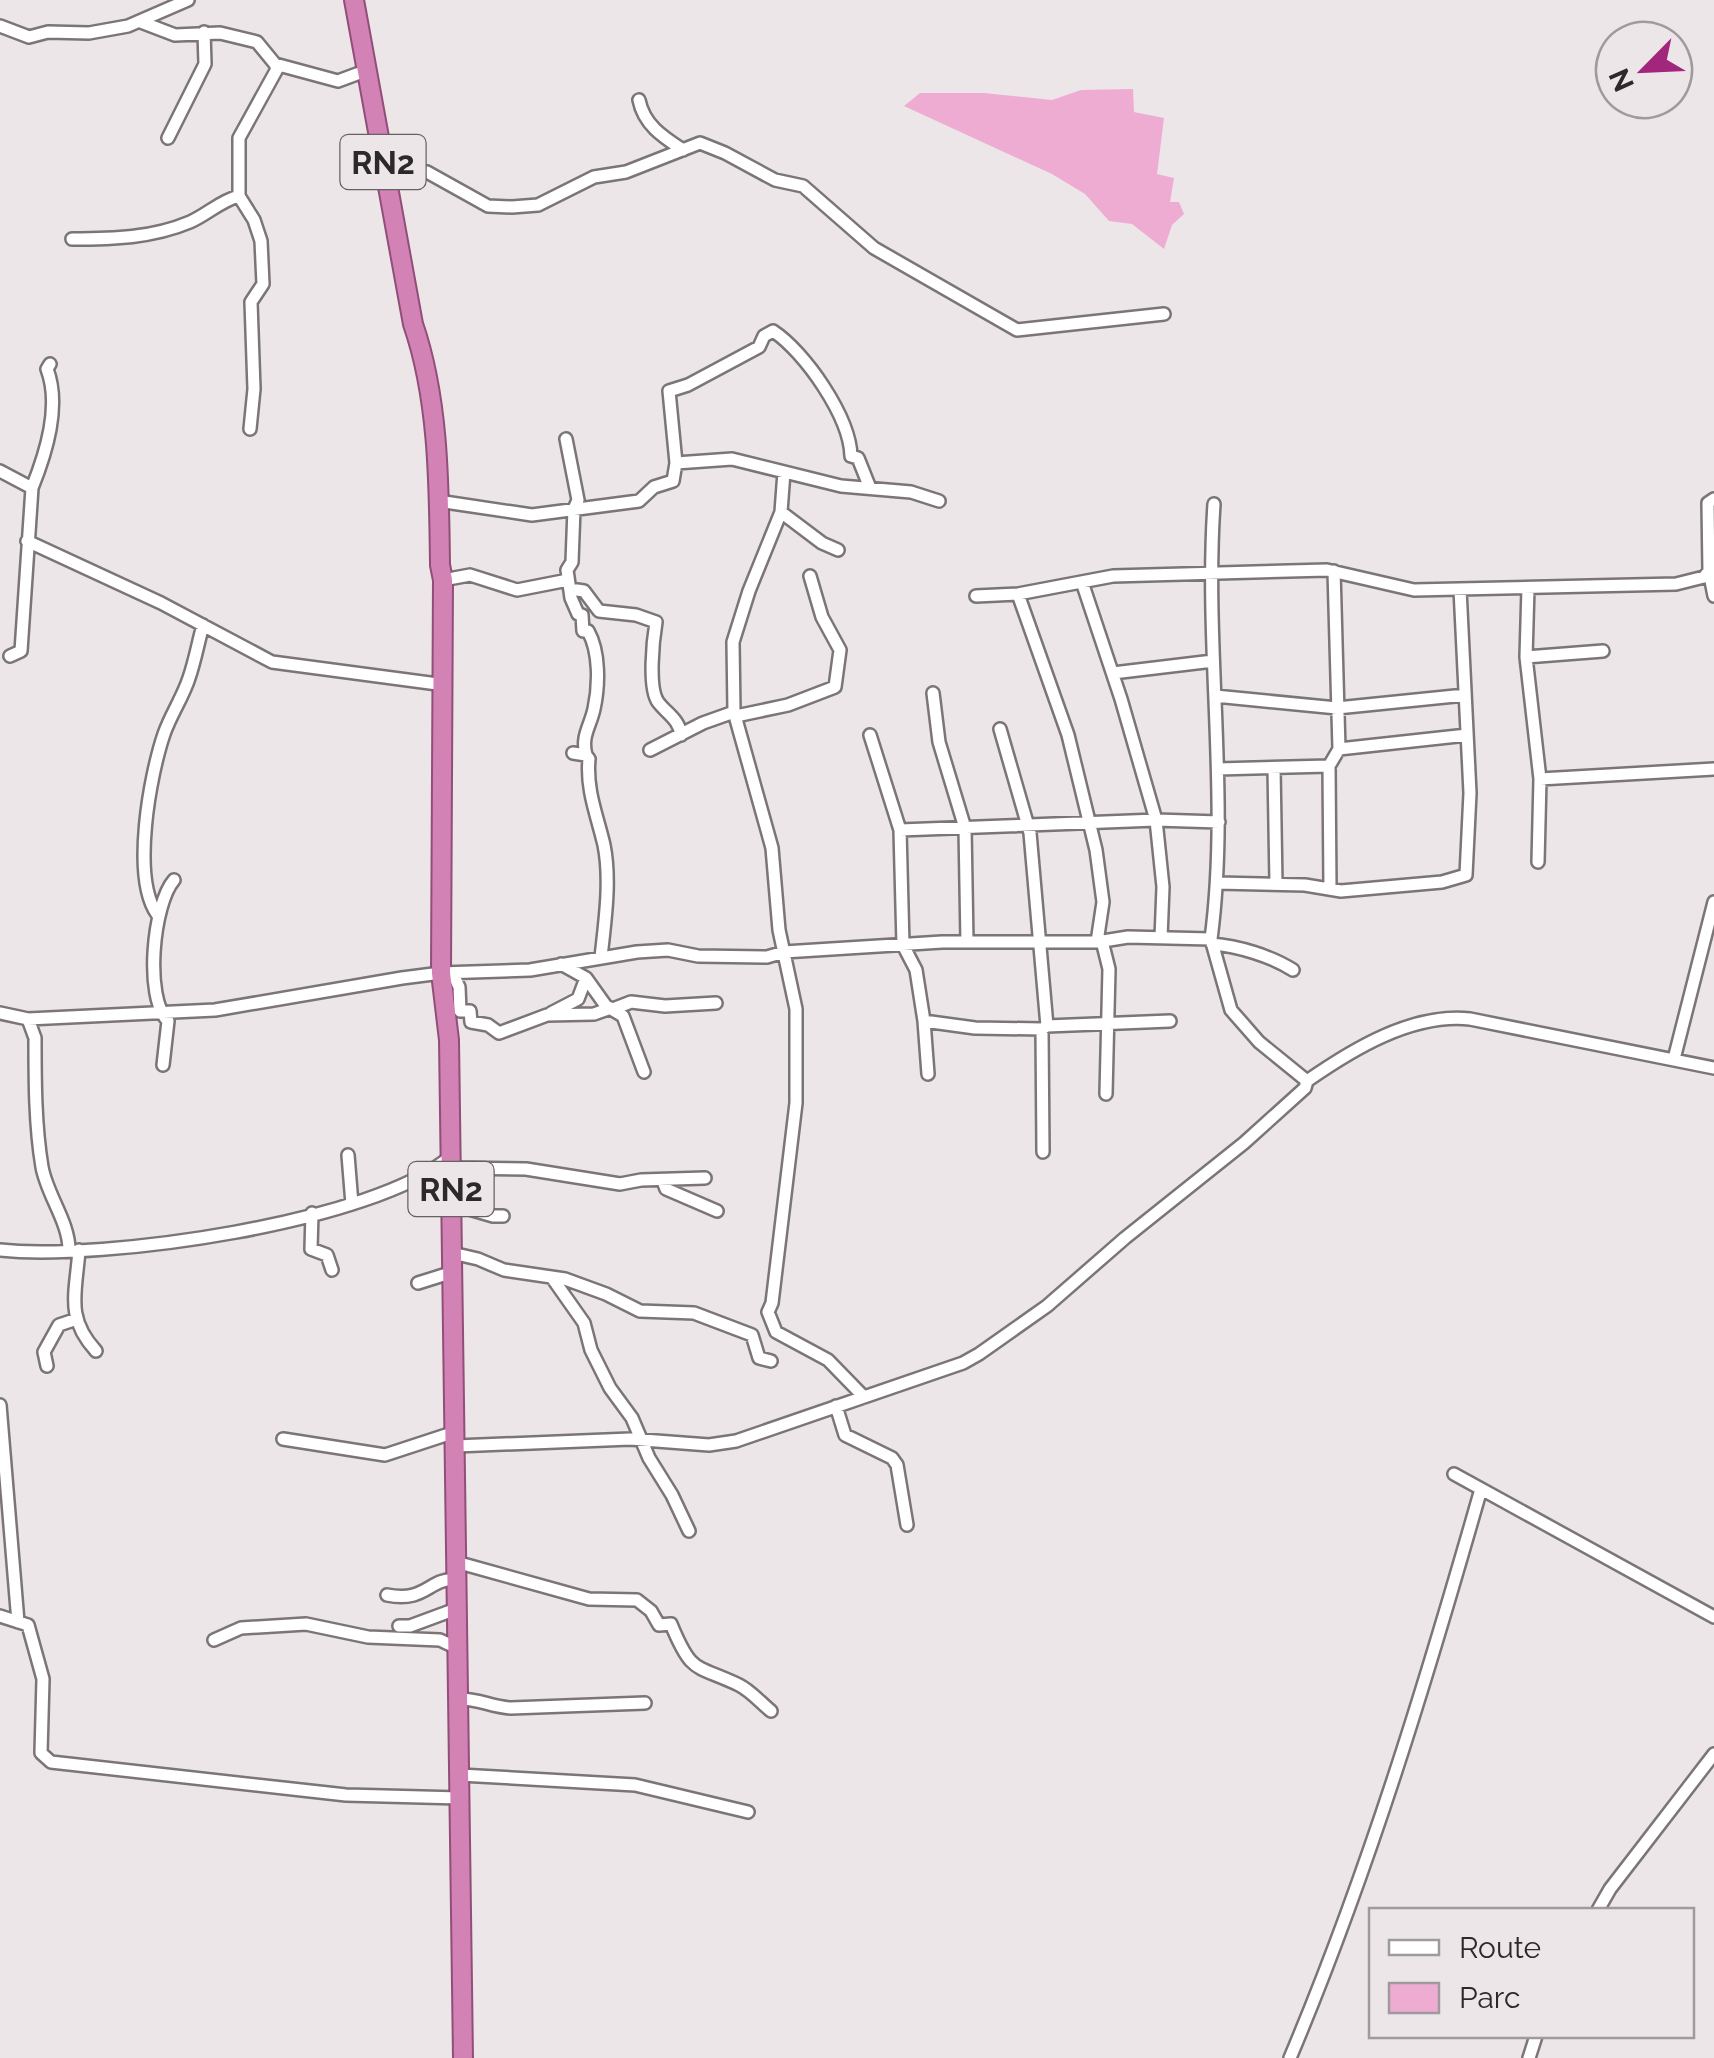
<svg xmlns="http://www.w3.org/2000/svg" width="1714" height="2058" font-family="Raleway,sans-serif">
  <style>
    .green { fill: #eeacd3 }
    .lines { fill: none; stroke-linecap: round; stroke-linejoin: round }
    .minor-casing { stroke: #7b7578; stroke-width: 16 }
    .trunk-casing { stroke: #914e78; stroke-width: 22 }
    .minor { stroke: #fff; stroke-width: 11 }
    .trunk { stroke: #d282b4; stroke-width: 18 }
    .labels { text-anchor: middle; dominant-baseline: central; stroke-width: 10; stroke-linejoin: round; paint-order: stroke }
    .shield { fill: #ece6e9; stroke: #666263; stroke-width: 2.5 }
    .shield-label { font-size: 32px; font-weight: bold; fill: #2c292a }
  </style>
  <rect width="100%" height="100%" fill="#ece6e9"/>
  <path class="green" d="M1133 89 1134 112 1164 118 1157 174 1174 178 1170 202H1179L1184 214 1172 225 1164 249 1132 224 1109 221 1085 194 1052 174 904 106 920 93H984L1052 100 1081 90Z"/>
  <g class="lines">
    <g class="minor-casing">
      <path id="minor" d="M141 22 175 35 220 33 257 42 275 64 338 81 365 71
        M0 26 29 37 48 32 89 33 128 26 188 0
        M639 100C644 125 663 137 683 150
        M168 138 205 64 204 32
        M384 169 427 172 488 206 512 207 538 205 594 177 626 172 700 143 725 153 775 180 803 186 874 248 1017 330 1164 314
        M72 239C113 239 152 238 190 222 208 214 220 201 239 196
        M250 429 254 389 251 302 263 284 261 241 254 220 239 196V138L277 69 275 64
        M566 439 578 500 574 509 572 562 567 570 571 598 578 614 582 615 583 631H588C600 652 599 686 594 709 590 727 581 736 586 755
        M676 463 669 391 688 385 759 347 764 336 773 331C805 352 850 417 851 456L858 458 870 488
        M0 471 32 488 21 651 10 656
        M784 472 781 512 749 591 733 642 734 712 772 848 779 930 796 1009V1103L772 1303 768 1312 776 1332 828 1360 864 1397
        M32 488C46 453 61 406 47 369L50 364
        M438 501 532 515 639 501 654 487 673 481 676 463 732 459 841 486 911 492 939 501
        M781 512 822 543 838 550
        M27 541 161 603 272 662 445 685
        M1334 571 1339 749
        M1709 571 1714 596
        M443 580 470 575 517 590 568 580
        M1082 582 1121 699 1156 820 1163 887 1161 938
        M1528 588 1526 657 1540 779 1538 862
        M570 589 584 591 599 611 636 615 656 622C653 640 648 688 658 702 667 714 679 719 681 735
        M1018 594 1068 735 1096 850 1103 902 1097 942
        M976 596 1018 594 1113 576 1327 570 1414 590 1676 584 1704 577 1709 571 1708 503 1714 499
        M1526 657 1603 651
        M1113 673 1213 661
        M933 693 939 742 965 828 967 942
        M1215 696 1337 708 1465 695
        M736 716 788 705 835 687 840 650 822 617 810 576
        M870 735 900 830 903 945 916 970 924 1021 928 1074
        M650 750 703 723 734 712
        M573 753 586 755 589 759C586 790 597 815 604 845 611 880 605 921 601 957
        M1329 766 1330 889
        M1274 768 1276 884
        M1218 769 1329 766 1339 749 1467 735
        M1540 779 1714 769
        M900 830 1156 820 1219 822
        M1218 883 1305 885 1341 891 1442 882 1466 875 1470 793 1460 589
        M157 914C131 877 150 775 164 734 171 714 183 697 189 678 195 661 198 643 203 625
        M1211 939C1230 795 1204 649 1214 504
        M1102 941 1109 969 1106 1094
        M1212 944C1238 946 1271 956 1293 970
        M561 964 586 978 606 1006 623 1016 644 1072
        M453 974 459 987 460 1011H470L471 1022 488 1025 499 1033 547 1015 594 1014 611 1008
        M613 1009 631 1002 665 1006 716 1003
        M0 1013 28 1019 215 1010 402 978 441 973 530 970 637 952 668 950 698 956 767 957 784 952 942 942H1097L1128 937 1211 939 1231 1010 1259 1042 1307 1081
        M551 1013 578 999 586 978
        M28 1019 35 1038C35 1080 35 1125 42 1167 47 1195 69 1222 69 1250
        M924 1021 975 1028 1042 1029 1047 1026 1030 833 1000 729
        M1047 1026 1170 1021
        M1042 1029 1043 1152
        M1674 1059 1714 902
        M163 1065 168 1021C144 998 153 904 174 880
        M348 1155 352 1204
        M451 1168 526 1169 620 1184 641 1180 705 1178
        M663 1181 666 1189 717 1211
        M452 1204 493 1216H503
        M312 1213 311 1249 327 1255 332 1270
        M0 1250C101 1261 375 1223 451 1156
        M79 1250C76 1293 65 1317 96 1351
        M452 1253 478 1259 504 1270 565 1279 606 1294 640 1311 694 1313 752 1335 759 1358 771 1361
        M553 1279 584 1323 591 1350 610 1388 632 1418 649 1458 672 1495 689 1531
        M418 1283 453 1272
        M47 1366 44 1352 59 1325 74 1320
        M0 1405 18 1622
        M836 1406 845 1435 892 1458 897 1465 907 1525
        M283 1439 385 1455 455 1432
        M456 1446 630 1439 709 1445 736 1441 963 1363 979 1354 1047 1306 1125 1238 1244 1143 1305 1088 1307 1081C1353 1049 1412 1013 1470 1019L1714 1068
        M1454 1474 1714 1617
        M456 1562 589 1599 637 1600 651 1611 659 1625 671 1624C692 1675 695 1664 739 1685 751 1691 761 1703 771 1711
        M387 1595C427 1603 429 1577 456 1580
        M0 1616 28 1625 43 1679 41 1753 51 1762 346 1795 460 1798
        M399 1626H410L456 1609
        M214 1640 241 1628 306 1624 368 1637 440 1640 457 1648
        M458 1699C477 1698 491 1707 511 1708L645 1703
        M460 1775 635 1785 748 1812
        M1598 1910 1610 1889 1714 1754
        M1290 2058C1368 1873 1426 1682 1481 1489
        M1529 2058 1536 2036"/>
    </g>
    <g class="trunk-casing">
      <path id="trunk" d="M354 0 413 324C439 399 439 486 440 565L443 580 441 973 449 1040 463 2058"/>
    </g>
    <use href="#minor" class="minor"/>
    <use href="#trunk" class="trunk"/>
  </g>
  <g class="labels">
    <g class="shield">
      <rect x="340.5" y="135" width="85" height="54" rx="8"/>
      <rect x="408.5" y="1162" width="85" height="54" rx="8"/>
    </g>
    <g class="shield-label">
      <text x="383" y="162">RN2</text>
      <text x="451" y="1189">RN2</text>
    </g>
  </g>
  <rect x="1369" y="1908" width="325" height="130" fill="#ece6e9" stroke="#9f9a9d" stroke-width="2.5"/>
  <rect x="1389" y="1940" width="50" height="15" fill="#ffffff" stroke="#9f9a9d" stroke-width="2.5"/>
  <text x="1459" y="1958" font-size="30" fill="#2c292a">Route</text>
  <rect x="1389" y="1983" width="50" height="30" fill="#eeacd3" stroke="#9f9a9d" stroke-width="2.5"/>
  <text x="1459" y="2008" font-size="30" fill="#2c292a">Parc</text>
  <g transform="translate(1644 70) rotate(246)"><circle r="48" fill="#ece6e9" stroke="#9f9a9d" stroke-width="2.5"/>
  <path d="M0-8L18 38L0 25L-18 38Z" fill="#a2277c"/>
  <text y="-15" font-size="28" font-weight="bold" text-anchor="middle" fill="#2c292a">N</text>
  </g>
</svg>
